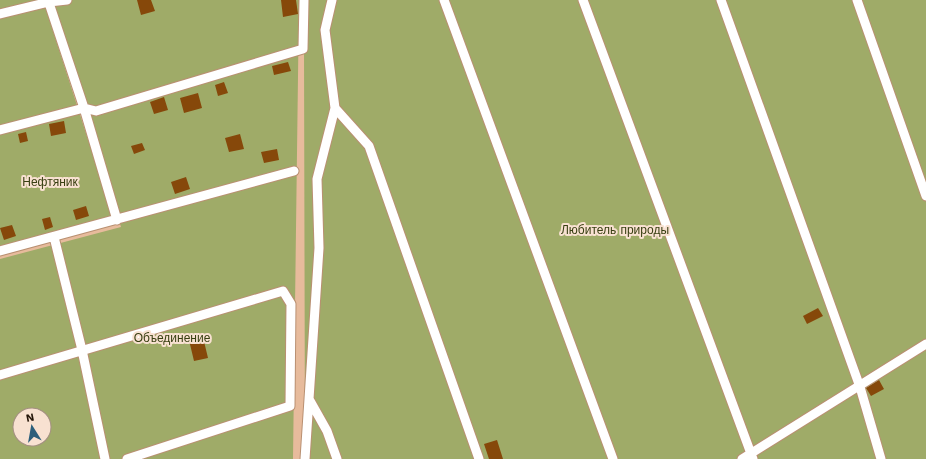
<svg xmlns="http://www.w3.org/2000/svg" width="926" height="459" font-family="'Work Sans',sans-serif">
  <style>
    .green { fill: #9fab68; fill-rule: evenodd }
    .building { fill: #86480a }
    .lines { fill: none; stroke-linecap: round; stroke-linejoin: round }
    .lane-casing { stroke: #b99072; stroke-width: 11 }
    .lane { stroke: #fff; stroke-width: 9 }
    .labels { text-anchor: middle; dominant-baseline: central; stroke-width: 4; stroke-linejoin: round; paint-order: stroke }
    .park-label { font-size: 12px; fill: #383f12; stroke: #f8e1d1 }
  </style>
  <rect width="100%" height="100%" fill="#e7bb9c"/>
  <path class="green" d="M0 0H43L113 217 0 247Z
    M52 0H299L293 459H0V259L121 227ZM20 415H44V439H20Z
    M305 0H926V459H305L304 44Z"/>
  <path class="building" d="M137 0H151L155 11 141 15Z
    M281 0H296L298 14 283 17Z
    M288 62 291 71 274 75 272 66Z
    M224 82 228 93 218 96 215 85Z
    M198 93 202 108 184 113 180 98Z
    M164 97 168 110 154 114 150 102Z
    M64 121 66 133 51 136 49 124Z
    M26 132 28 141 20 143 18 134Z
    M240 134 244 149 229 152 225 138Z
    M142 143 145 150 134 154 131 146Z
    M277 149 279 160 264 163 261 152Z
    M186 177 190 189 175 194 171 182Z
    M86 206 89 216 76 220 73 210Z
    M50 217 53 227 45 230 42 219Z
    M12 225 16 236 4 240 0 228Z
    M818 308 823 316 807 324 803 316Z
    M202 333 208 358 194 361 188 336Z
    M879 380 884 389 871 396 866 388Z
    M497 440 503 459H489L484 444Z"/>
  <g class="lines">
    <g class="lane-casing">
      <path id="lane" d="M48 0 84 108 117 220
        M332 0 325 30 335 108 317 179 319 248 309 399 327 431 337 459
        M444 0 613 459
        M583 0 753 459
        M721 0 860 387 881 459
        M857 0 926 196
        M0 14 49 2 67 0
        M335 108 369 146 479 459
        M0 130 84 108 96 111 303 49 304 0
        M54 237 82 350 105 459
        M0 251 294 171
        M0 375 283 291 291 304 290 406 127 459
        M305 459 309 399
        M742 459 926 344"/>
    </g>
    <use href="#lane" class="lane"/>
  </g>
  <g class="labels">
    <g class="park-label">
      <text x="50" y="182">Нефтяник</text>
      <text x="615" y="230">Любитель природы</text>
      <text x="172" y="338">Объединение</text>
    </g>
  </g>
  <g transform="translate(32 427) rotate(349)"><circle r="19" fill="#f8e1d1" stroke="#a49081"/>
  <path d="M0-3L7 15L0 10L-7 15Z" fill="#2c5e7b"/>
  <text y="-6" font-size="11" font-weight="bold" text-anchor="middle" fill="#26160a">N</text>
  </g>
</svg>
